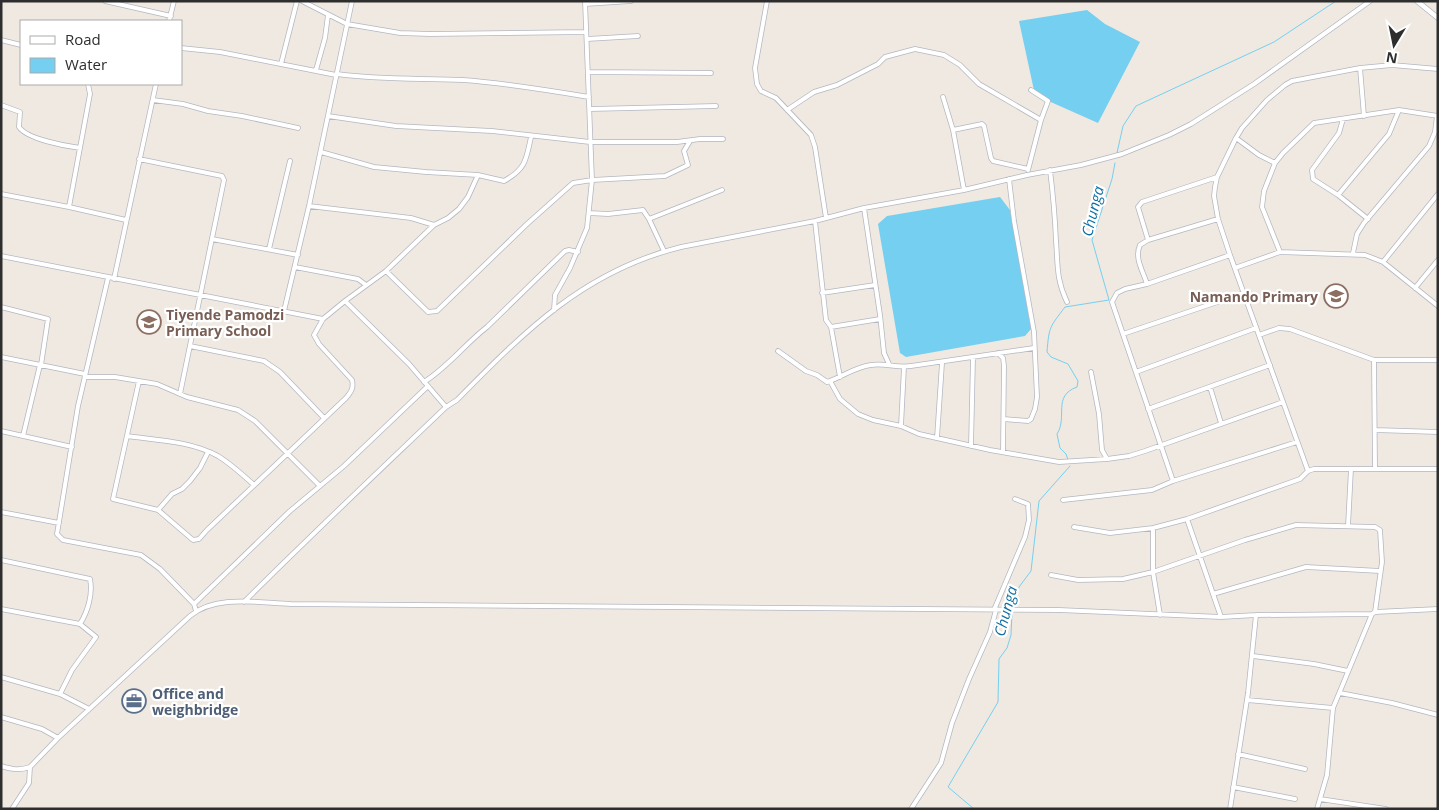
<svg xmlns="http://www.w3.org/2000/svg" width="1439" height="810" font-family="'Open Sans',sans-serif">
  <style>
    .water { fill: #75cff0 }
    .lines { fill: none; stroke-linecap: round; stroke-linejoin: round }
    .stream { stroke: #75cff0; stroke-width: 1 }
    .minor-casing { stroke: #b4b7c1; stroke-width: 5.5 }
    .tertiary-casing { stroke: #b4b7c1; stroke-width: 6 }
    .minor { stroke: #fff; stroke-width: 4 }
    .tertiary { stroke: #fff; stroke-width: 4.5 }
    .labels { text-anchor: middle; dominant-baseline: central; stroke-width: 4.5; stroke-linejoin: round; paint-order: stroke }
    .education-label { font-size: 14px; font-weight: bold; fill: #785e54; stroke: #fff; text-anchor: end }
    .service-label { font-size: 14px; font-weight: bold; fill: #4e5e75; stroke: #fff; text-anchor: start }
    .water-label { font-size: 15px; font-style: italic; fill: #0d6fa3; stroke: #fff }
  </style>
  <rect width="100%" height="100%" fill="#efe9e1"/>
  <path class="water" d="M1087 10 1105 24 1140 42 1098 123 1035 95 1019 21Z
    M1000 197 1010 210 1031 329 1025 336 906 357 900 353 878 224 887 216Z"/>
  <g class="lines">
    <path class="stream" d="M1117 153 1123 126 1136 106 1274 42 1336 1
      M1068 460 1066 454 1060 448 1057 434C1068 417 1052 396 1077 387L1078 381 1068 364 1051 357 1047 352C1049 326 1050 327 1065 307L1109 300 1092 240 1112 179 1115 163
      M1013 608 1019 587 1031 571 1039 501 1070 466
      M974 809 948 787 998 702 999 659 1007 648 1011 635 1012 612"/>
    <g class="minor-casing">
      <path id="minor" d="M105 1 171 16
        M302 1 347 24 400 33 430 34 586 32
        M767 1 755 68 757 84 761 91 776 98 811 135 815 147 826 218
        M585 4 631 1
        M169 21 174 1
        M587 39 638 36
        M1 40 21 45
        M181 48 220 52 336 75
        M281 64 297 1
        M1360 68 1364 116
        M1438 69 1392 65 1360 68 1292 81 1285 85 1267 100 1242 128 1236 138 1217 177 1215 187 1214 196 1218 219 1230 255 1308 471 1314 469H1438
        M316 70 325 38 328 15
        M588 72 711 73
        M337 74C379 80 421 78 463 80 505 83 547 90 589 97
        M943 97 953 130 964 190
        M153 100 183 104 208 111 242 116 298 128
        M1 105 20 112 19 127C27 139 65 146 80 148
        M590 109 716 106
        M787 110 814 92 837 85 878 64 885 57 915 49 944 55 960 65 979 84 1041 120
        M328 116 396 126 492 131 590 142H677L700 139H723
        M1343 119 1339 133 1312 170 1313 179 1338 195 1368 219
        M953 130 982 124 984 126 991 158 993 161 1028 169
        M1236 138 1259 155 1275 163
        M321 152 374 167 426 172 478 175 504 181C526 169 526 160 531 137
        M139 159 222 176 224 180 180 394
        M1028 170 1041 120 1048 101 1031 90
        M1050 170C1053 194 1055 217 1056 241 1058 265 1056 279 1067 302
        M1 194 69 207 126 220
        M1338 195 1389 134 1399 110
        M309 206 411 218 434 225
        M69 207 90 94 88 84
        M864 208 880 315 884 353 889 364
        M589 213 608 214 643 210 649 219 664 251
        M649 219 722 190
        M815 221 826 320 831 327 840 377
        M212 239 298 255
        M1148 240 1138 207 1142 202 1217 177
        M269 249 290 161
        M1280 252 1262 207 1264 191 1275 163 1283 153 1314 123 1399 110 1438 116
        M1353 253 1357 234 1364 223 1429 146 1435 132 1437 116
        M1 256 323 319
        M1383 262 1438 194
        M295 267 358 279 366 285
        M1235 268 1280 252 1365 255 1383 262 1438 306
        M386 271 425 309 428 312 437 311 527 224 573 183 592 180 665 176 688 165 684 151 690 141
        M108 278 78 406 57 534 63 540 141 555 160 569 194 604 196 611
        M114 279 156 84
        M1147 284C1143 271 1134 258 1140 245L1148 240 1218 219
        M1415 288 1438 260
        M822 293 875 285
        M345 301 386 271 434 225 448 218 459 209 468 197 478 175
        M1 307 48 319 41 365
        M554 310 555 295 570 268 587 228 592 180 585 1
        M284 311 309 206 352 1
        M831 327 880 319
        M1123 334 1244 293
        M1259 335 1279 328 1290 329 1374 360H1438
        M190 346 264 361 280 372 324 418
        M778 351 806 371 817 375 827 382C842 377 855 367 871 365 885 363 897 368 911 366L1034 348
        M998 353 1003 358 1004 366 1003 452
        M1 357 85 374
        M1374 360 1375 468
        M1091 372 1099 414 1102 450 1107 459 1129 456 1145 451 1283 402
        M1136 372 1256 328
        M85 377H115L157 384 187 397 238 410 255 421 320 486
        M139 381 113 499 158 510 193 540 199 539 207 530 346 398C351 392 354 388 352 380L319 344 314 335 323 319 345 301 409 364 446 407
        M830 381 840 399 858 414 873 420 901 426 919 434 990 450 1059 462 1107 459
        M424 382C448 367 465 344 487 327L565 251 569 250 578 252
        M1210 387 1221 423
        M1148 409 1270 365
        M1004 419 1028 421 1031 419 1035 409 1037 397 1034 332 1014 221 1009 179
        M901 426 904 367
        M1375 430 1438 432
        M1 431 72 447
        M23 436 40 365
        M127 436C156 440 191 441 218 456 231 464 243 475 254 485
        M937 438 942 363
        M971 446 973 358
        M1173 481 1112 302 1117 293 1125 289 1147 284 1230 255
        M1063 500 1152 490 1173 481 1297 442
        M158 510 172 494 182 489 190 481 200 468 208 452
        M1 512 59 523
        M1187 519 1221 617
        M1348 526 1351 469
        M1074 527 1110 533 1153 528 1187 519 1300 479 1308 471
        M1153 528V572L1160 615
        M1 560 90 579C93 594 88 611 80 624
        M1051 575 1078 580 1123 579 1153 572 1245 540 1296 525 1375 527 1380 530 1382 562 1375 612
        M1213 594 1306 567 1380 571
        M244 602C310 536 378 472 446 407L457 400C525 331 584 271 681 247L815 221 864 208 964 190 1027 175 1081 165 1122 154 1169 135 1191 124 1254 84 1370 1
        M194 604 290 511 344 466 428 386
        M1 609 80 624 96 637 72 670 60 694
        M994 610 1025 537 1029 520 1028 504 1015 499
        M1253 656 1314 664 1348 671
        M1 677 60 694 89 709
        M1340 693 1392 703 1438 715
        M1247 700 1333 708
        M1 717 42 729 58 738
        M1238 754 1305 769
        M1 766C11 769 19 771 30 767L58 738 190 616C216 594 259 603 291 604L1059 610 1221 617 1256 615 1372 614 1375 612 1438 609
        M1233 787 1295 799
        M1320 799 1386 809
        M12 809 29 783 30 767
        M911 809 941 763 952 723 969 679 990 632 996 610
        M1230 809 1248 693 1256 615
        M1317 809 1327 775 1333 708 1372 614"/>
    </g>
    <g class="tertiary-casing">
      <path id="tertiary" d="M1417 1 1438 18"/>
    </g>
    <use href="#minor" class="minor"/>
    <use href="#tertiary" class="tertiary"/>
  </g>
  <defs>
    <g id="school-ring" transform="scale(1.25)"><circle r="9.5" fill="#fff" stroke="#8d6e63" stroke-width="1.5"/><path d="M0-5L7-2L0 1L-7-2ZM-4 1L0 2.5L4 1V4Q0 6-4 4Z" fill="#8d6e63"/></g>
    <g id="office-ring" transform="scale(1.25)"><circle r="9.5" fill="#fff" stroke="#5c6f8a" stroke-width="1.5"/><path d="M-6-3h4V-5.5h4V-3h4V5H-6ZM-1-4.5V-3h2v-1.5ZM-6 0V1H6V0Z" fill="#5c6f8a"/></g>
  </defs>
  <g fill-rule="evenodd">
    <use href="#school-ring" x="1336" y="296"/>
    <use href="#school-ring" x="149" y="322"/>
    <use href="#office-ring" x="134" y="701"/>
  </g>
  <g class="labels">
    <g class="education-label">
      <text x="1318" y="296">Namando Primary</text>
      <text x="166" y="314" text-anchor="start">Tiyende Pamodzi<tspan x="166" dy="16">Primary School</tspan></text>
    </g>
    <g class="service-label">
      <text x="152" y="693">Office and<tspan x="152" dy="16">weighbridge</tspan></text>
    </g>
    <g class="water-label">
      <text transform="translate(1092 211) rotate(-76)">Chunga</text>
      <text transform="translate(1005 611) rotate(-75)">Chunga</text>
    </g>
  </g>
  <rect width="1439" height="810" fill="none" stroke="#2e2e2e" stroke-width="5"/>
  <rect x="20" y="20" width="162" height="65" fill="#ffffff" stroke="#ababab"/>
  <rect x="30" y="36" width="25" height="8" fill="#ffffff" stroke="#ababab"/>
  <text x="65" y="45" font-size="15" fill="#2e2e2e">Road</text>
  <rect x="30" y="58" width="25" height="15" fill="#75cff0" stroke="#ababab"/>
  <text x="65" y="70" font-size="15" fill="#2e2e2e">Water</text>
  <g transform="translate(1394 45) rotate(190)" stroke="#ffffff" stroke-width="4" paint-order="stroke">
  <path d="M0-4L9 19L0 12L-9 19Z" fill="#2e2e2e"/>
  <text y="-8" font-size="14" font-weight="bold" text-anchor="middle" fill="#2e2e2e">N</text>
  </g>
</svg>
